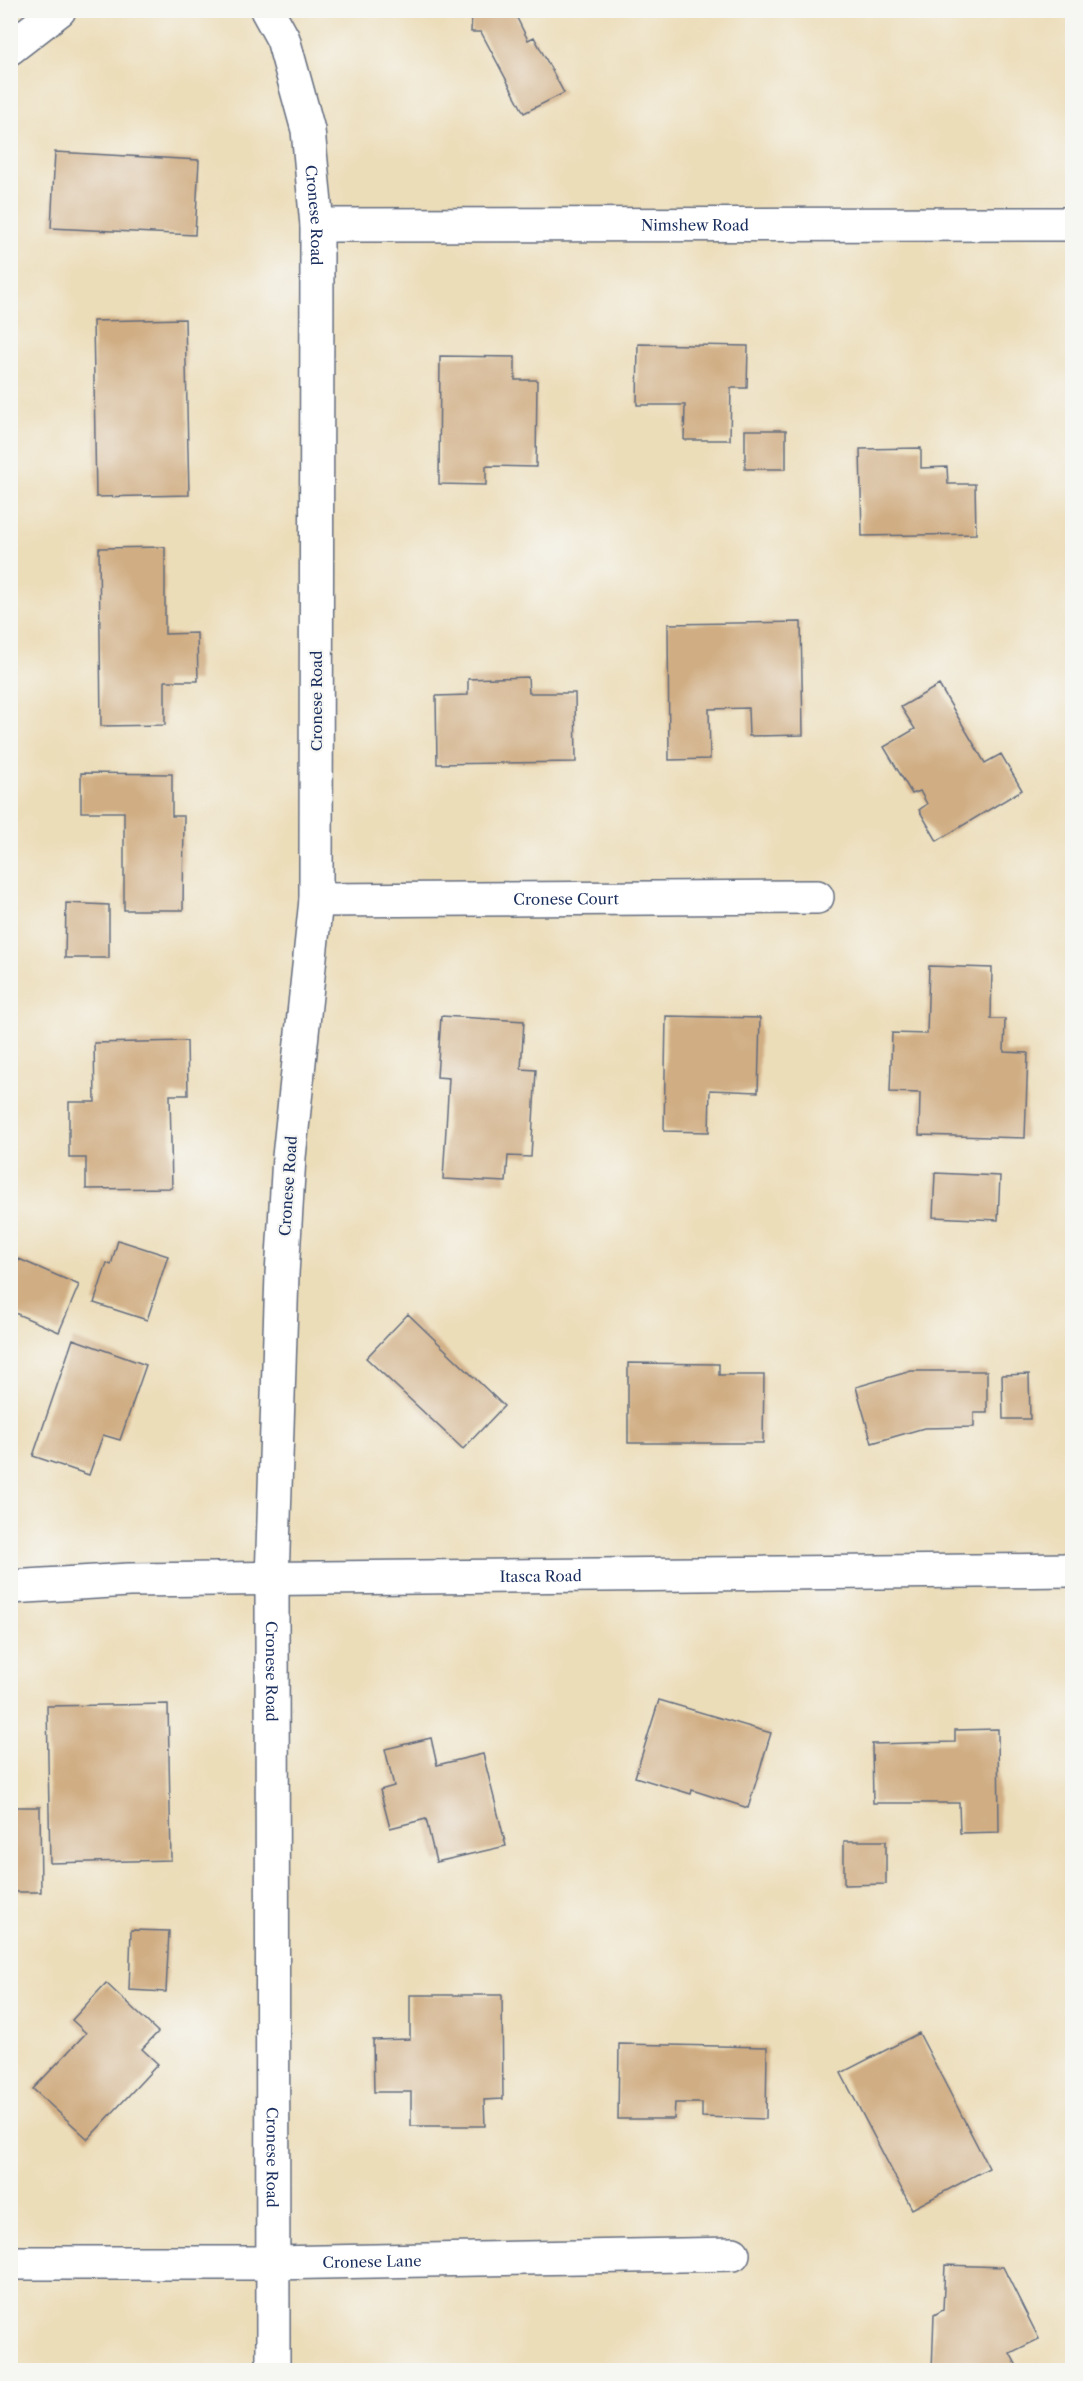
<svg xmlns="http://www.w3.org/2000/svg" width="1083" height="2381" font-family="'Libre Caslon Text',serif">
  <style>
    .building { fill: #d0ad83 }
    .lines { fill: none; stroke-linecap: round; stroke-linejoin: round }
    .minor-casing { stroke: #646c7e; stroke-width: 36 }
    .minor { stroke: #fff; stroke-width: 33 }
    .labels { text-anchor: middle; dominant-baseline: central; stroke-width: 4.5; stroke-linejoin: round; paint-order: stroke }
    .street-label { font-size: 15px; fill: #1b2f5e; stroke: #f6f6f2 }
  </style>
  <rect width="100%" height="100%" fill="#f6f6f2"/>
  <filter id="ink" filterUnits="userSpaceOnUse"><feTurbulence type="fractalNoise" baseFrequency=".0167" numOctaves="2"/><feDisplacementMap in="SourceGraphic" scale="12" xChannelSelector="R" yChannelSelector="G"/><feConvolveMatrix kernelMatrix="1 2 1 2 8 2 1 2 1" color-interpolation-filters="sRGB"/></filter>
  <filter id="wash" filterUnits="userSpaceOnUse"><feTurbulence type="fractalNoise" baseFrequency=".008" numOctaves="4" result="noise"/><feDisplacementMap in="SourceGraphic" scale="24" xChannelSelector="R" yChannelSelector="G"/><feGaussianBlur stdDeviation="1.35" result="paint"/><feColorMatrix in="noise" values="0 0 0 0 0 0 0 0 0 0 0 0 0 0 0 0 0 1.4 0 .05"/><feComposite in="paint" operator="in"/></filter>
  <g filter="url(#wash)">
    <rect width="100%" height="100%" fill="#ecddb9"/>
    <g id="blocks">
      <path class="building" d="M472 10H513L528 40 534 37 564 93 524 113 481 32H471Z
        M55 152 199 160 195 235 51 228Z
        M185 319 189 495 96 497 93 321Z
        M638 344 748 346 747 388H731L730 440H684L685 405H637Z
        M440 356 515 357V380H537L536 467 486 466V485L439 484Z
        M745 430H786V469H745Z
        M921 448V468L947 467 948 484H975L976 534 862 536 860 449Z
        M165 547V634L197 633 198 681H165V725L101 726 99 548Z
        M801 622 803 735 749 736 748 708 709 709 710 759 669 760 668 624Z
        M528 677 529 693H575L576 762 437 764 436 696 468 695V679Z
        M939 685 985 763 1001 754 1022 790 937 841 919 810 927 804 920 791 912 794 884 747 915 729 901 707Z
        M81 773 172 774V816H184L183 910H124V812H81Z
        M66 903 109 905V958H65Z
        M929 966 992 968 991 1019H1005L1004 1052 1028 1053 1025 1138 919 1135 920 1093 890 1092 892 1033 927 1034Z
        M441 1016 524 1021 521 1069 536 1070 531 1157 508 1156 506 1182 443 1179 449 1078 437 1077Z
        M666 1016 760 1018 758 1092 710 1090 709 1132 664 1131Z
        M187 1041 188 1095H170L172 1188 86 1189V1158H69V1102H95L94 1043Z
        M935 1173 1000 1176 998 1220 933 1217Z
        M118 1240 168 1256 147 1320 94 1303 107 1263 111 1265Z
        M19 1259 79 1285 59 1332 10 1311V1280Z
        M408 1314 504 1406 463 1449 366 1358Z
        M73 1339 146 1365 120 1440 103 1435 89 1475 33 1456Z
        M628 1363 719 1364V1375H764L763 1443H628Z
        M911 1371H987V1413H974V1427L924 1428 872 1443 856 1387Z
        M1029 1374 1030 1419H1003L1002 1375Z
        M659 1700 771 1733 748 1808 692 1790 691 1794 635 1777Z
        M168 1704 171 1860 50 1863 47 1706Z
        M998 1729 999 1832 960 1833 959 1803H873L872 1744 955 1742V1730Z
        M431 1738 437 1765 483 1754 506 1846 436 1862 426 1819 390 1828 380 1790 394 1786 385 1749Z
        M10 1807H40L41 1892H10Z
        M844 1841H886V1884L844 1885Z
        M131 1930 169 1931 166 1992 129 1990Z
        M106 1983 158 2032 142 2049 158 2064 88 2139 33 2089 86 2033 72 2020Z
        M410 1995H502L503 2099 484 2100 485 2126H411V2092H374L373 2040 410 2039Z
        M919 2033 989 2168 912 2209 841 2073Z
        M619 2044 767 2047 766 2119 702 2117V2103H675L674 2119H618Z
        M945 2265 1003 2267 1039 2339 1010 2353 1018 2368 1014 2370H932L934 2315 943 2310Z"/>
    </g>
  </g>
  <g filter="url(#ink)">
    <use href="#blocks" fill-opacity="0" stroke="#646c7e" stroke-width="1.5"/>
    <g class="lines">
      <g class="minor-casing">
        <g id="minor">
          <path id="s1" d="M267 10 283 39 308 130 317 225 316 900 289 1157 282 1274 272 1580 273 2370"/>
          <path d="M10 48 59 10"/>
          <path id="s2" d="M317 225 1072 224"/>
          <path id="s3" d="M316 900 817 897"/>
          <path id="s4" d="M10 1587 129 1580 1072 1570"/>
          <path id="s5" d="M10 2263H272L733 2254"/>
        </g>
      </g>
      <use href="#minor" class="minor"/>
    </g>
  </g>
  <g class="labels">
    <g class="street-label">
      <text stroke="none"><textPath href="#s1" startOffset="213">Cronese Road</textPath></text>
      <text stroke="none"><textPath href="#s2" startOffset="378">Nimshew Road</textPath></text>
      <text transform="translate(316 701) rotate(-90)">Cronese Road</text>
      <text stroke="none"><textPath href="#s3" startOffset="250">Cronese Court</textPath></text>
      <text transform="translate(288 1186) rotate(-86)">Cronese Road</text>
      <text stroke="none"><textPath href="#s4" startOffset="531">Itasca Road</textPath></text>
      <text stroke="none"><textPath href="#s1" startOffset="1671">Cronese Road</textPath></text>
      <text stroke="none"><textPath href="#s1" startOffset="2157">Cronese Road</textPath></text>
      <text stroke="none"><textPath href="#s5" startOffset="362">Cronese Lane</textPath></text>
    </g>
  </g>
  <rect width="1083" height="2381" fill="none" stroke="#f6f6f2" stroke-width="36"/>
</svg>
